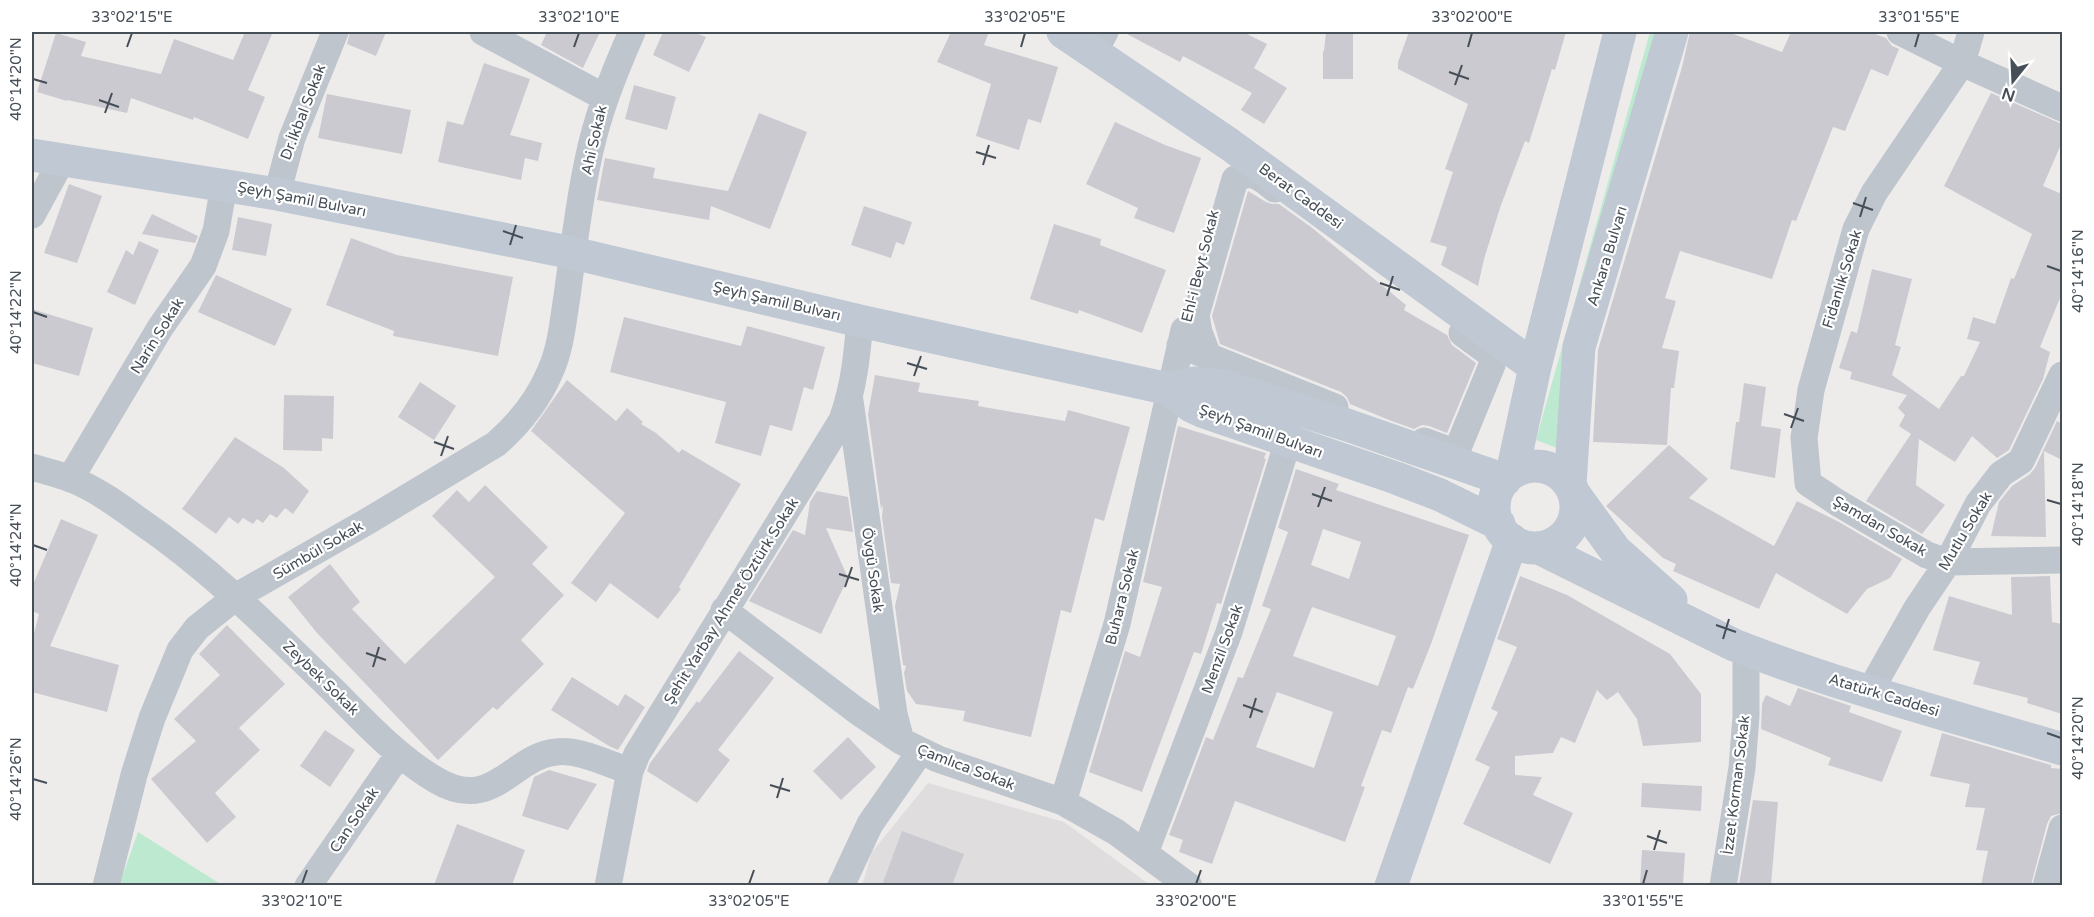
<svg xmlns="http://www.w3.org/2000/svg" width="2094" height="917" font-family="'Varela Round',sans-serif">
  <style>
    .education { fill: #dfdddd }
    .green { fill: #bce9cf }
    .building { fill: #cacad0; fill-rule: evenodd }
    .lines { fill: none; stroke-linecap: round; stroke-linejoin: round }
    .street { stroke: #bec5cd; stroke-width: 27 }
    .secondary { stroke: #bfc8d3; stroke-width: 33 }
    .ticks { fill: none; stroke: #464e57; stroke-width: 2 }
    .labels { text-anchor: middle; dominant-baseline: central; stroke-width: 4.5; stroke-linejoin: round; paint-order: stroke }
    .street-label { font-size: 15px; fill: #464e57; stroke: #fff }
    .neatline { fill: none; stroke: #464e57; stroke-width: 2 }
    .ticks-label { font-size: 15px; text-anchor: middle; fill: #464e57 }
  </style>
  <rect width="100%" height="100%" fill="#eeeceb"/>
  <path class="education" d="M928 783 1064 822 1150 885 862 886 872 852Z"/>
  <path class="green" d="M1650 32H1656L1557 448 1536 440Z
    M138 832 222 885 119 886Z"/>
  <path class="building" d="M245 32H273L248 90 265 97 248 139 194 117 193 120 131 98 127 113 67 100V101L37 92 56 33 86 42 81 56 161 74 174 39 233 60Z
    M350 32H386L376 56 347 44Z
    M547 32H600L583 68 541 45Z
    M663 32H693L706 37 689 72 653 55Z
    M951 32H989L984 45 1058 67 1041 123 1028 119 1019 150 976 136 991 84 937 62Z
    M1123 32H1243L1267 44 1254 68 1287 88 1264 124 1241 110 1252 93 1183 56 1180 62Z
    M1326 32H1353V79H1323V51H1324Z
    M1409 32H1566L1555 70 1552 69 1529 143 1525 141 1500 208 1484 259 1478 286 1441 265 1447 247 1430 242 1453 172 1445 169 1468 104 1398 69V62Z
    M1690 32H1728L1782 52 1791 32H1870L1886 38 1892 46 1899 49 1888 76 1871 69 1845 131 1833 127 1796 221 1792 220 1772 279 1680 251 1665 298 1676 301 1662 348 1679 351 1674 388H1671L1667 445 1593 442 1598 350 1682 67Z
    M484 63 530 79 510 135 542 143 538 161 525 158 521 180 438 162 447 121 463 125Z
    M634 85 676 97 667 130 625 119Z
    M1991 93 2062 124V142L2043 186 2062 194V293L2040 347 2050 352 2043 379 2009 450 1997 458 1972 436 1955 462 1919 439 1916 485 1945 505 1922 534 1866 501 1911 434 1899 426 1905 415 1898 408 1907 395 1850 379 1852 372 1839 368 1851 331 1857 333 1872 269 1912 279 1895 345 1901 347 1892 375 1939 409 1961 376H1964L1980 342 1967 339 1973 317 1995 324 2011 278 2014 279 2032 234 1944 186Z
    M327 94 411 110 402 154 318 138Z
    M759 113 807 132 770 229 711 206 709 220 597 200 605 158 655 168 653 178 728 191Z
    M1115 122 1165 145 1201 158 1174 233 1134 218 1138 208 1086 184Z
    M69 184 102 196 77 263 44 253Z
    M1248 191 1266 202 1272 204H1279L1311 227 1406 305 1404 310 1447 335 1452 345 1476 363 1447 433 1429 426 1422 425 1414 429 1389 420 1350 404 1347 397 1341 392 1220 344 1212 316Z
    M864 206 912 222 904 245 896 242 891 258 851 245Z
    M152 214 198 236 195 243 142 234Z
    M238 217 272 224 266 256 232 250Z
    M1054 224 1101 239 1100 245 1166 270 1142 333 1079 310 1078 314 1030 299Z
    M351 238 397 255 513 277 498 356 393 336 394 331 326 305Z
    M139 241 159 250 135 305 107 292 126 250 133 255Z
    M216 275 292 309 275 346 198 312Z
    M32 309 93 328 79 376 32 363Z
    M624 317 741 346 747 326 825 347 813 390 804 387 792 431 770 425 761 456 715 443 726 402 610 372Z
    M875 375 920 383 918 392 979 401 978 406 1065 421 1068 410 1130 427 1104 521 1095 518 1071 613 1061 610 1031 737 963 721 965 711 916 704 907 691 904 673 906 666 903 665 895 606 900 584 891 583 882 517 883 505 881 509 868 414Z
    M567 380 616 421 627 408 643 422 641 424 656 433 679 453 682 449 741 484 679 587 681 589 658 619 610 583 596 602 571 583 625 513 531 431Z
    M420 382 456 406 434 440 398 417Z
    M1744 383 1766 387 1761 426 1781 429 1775 478 1730 469 1736 422H1739Z
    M284 395 334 396 333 439 322 438V451L283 450Z
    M2057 421 2062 424V460L2044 451 2046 537 1991 536 1999 502 2012 486 2030 474 2035 468Z
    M1178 426 1266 453 1264 458 1266 459 1221 604 1217 603 1201 654 1194 652 1142 792 1089 772 1125 651 1140 657 1162 587 1143 582Z
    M235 437 284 468 309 491 293 514 285 508 277 518 270 514 263 523 257 519 253 524 243 518 238 524 229 517 216 534 182 509Z
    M1669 445 1708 479 1689 498 1774 546 1797 501 1839 522 1902 559 1890 578 1867 589 1847 614 1776 573 1759 609 1673 571 1676 564 1663 558 1606 506Z
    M1296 469 1339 484 1336 490 1469 535 1431 644 1413 689 1408 687 1391 733 1382 730 1361 786 1365 787 1345 842 1235 801 1212 864 1179 852 1183 840 1169 835 1206 737 1213 740 1238 677 1243 678 1271 609 1262 606 1288 532 1278 528ZM1323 529 1361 542 1349 579 1311 565ZM1312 607 1396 636 1378 686 1293 656ZM1277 692 1333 712 1314 768 1256 747Z
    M485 485 548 547 532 564 564 595 521 640 544 664 497 710 493 707 438 760 317 633 288 597 330 564 360 602 352 609 405 664 495 577 432 516 457 490 469 502Z
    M817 491 848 497 853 532 826 528 848 578 821 634 749 601 793 530 805 535 810 502Z
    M61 519 98 535 50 646 119 665 107 712 32 692V641L39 614 32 611V587Z
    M1520 576 1567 595 1670 654 1701 694V742L1643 746 1637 719 1618 692 1607 700 1597 690 1575 743 1561 737 1553 753 1515 756V775L1542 777 1533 795 1573 813 1550 864 1463 824 1490 767 1475 760 1498 712 1491 709 1517 647 1497 639Z
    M2050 576 2052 622 2062 624V714L2027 703 2028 698 1973 684 1980 662 1933 650 1949 596 2012 615 2011 577Z
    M227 625 285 684 239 728 260 750 215 793 236 817 207 843 151 779 196 741 174 719 220 675 199 654Z
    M739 651 774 678 718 750 730 760 697 803 647 771 650 763 697 701 699 703Z
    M572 677 618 706 625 694 645 707 618 750 609 746 551 710Z
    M1798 688 1851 706 1849 712 1902 731 1882 782 1828 765 1831 758 1761 729 1762 704 1766 695 1790 706Z
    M325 730 355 750 330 787 300 766Z
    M1942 733 2051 765V768L2062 769V813L2051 816 2047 824 2031 885H1981L1988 851 1976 850 1985 808 1965 807 1970 784 1930 776Z
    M848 737 876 767 841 800 813 771Z
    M549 770 597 784 568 830 522 816 534 777Z
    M1642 783 1702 786 1701 811 1641 807Z
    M1753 800 1778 802 1771 885H1739Z
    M457 824 525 850 512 885H434Z
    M902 831 964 854 952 885H882Z
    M1642 850 1685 853 1683 885H1640Z"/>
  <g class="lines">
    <path class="street" d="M483 32 604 97
      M1900 32 1962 63 2062 108
      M1971 32 1962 63 1874 193 1856 229 1811 390 1804 438 1808 483 1838 503 1927 555 1948 562 2062 560
      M1094 52 1105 32
      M277 194 292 138 335 32
      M32 215 62 160
      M1180 345 1335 407
      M1208 356 1199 332 1196 315 1235 179C1253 169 1260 178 1275 189
      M850 401 894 714 901 741
      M1424 441 1448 450 1458 448 1492 365V355L1462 333
      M32 467C44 471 58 474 71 479 96 489 118 505 140 521 212 570 272 631 334 691 366 723 397 757 436 780 493 814 512 756 556 752 580 749 607 764 630 771
      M70 479 160 328 203 266 216 231 224 185
      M724 610 857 711 901 741 938 759 1063 802 1116 832 1189 886
      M1870 691 1917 608 1948 562 1978 504 2001 474 2021 461 2062 375
      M1063 802 1117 624 1184 330
      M1145 853 1229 632 1288 441
      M106 886 134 775 152 718 180 650 197 628 237 596 368 521 496 444C519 424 538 400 550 372 561 348 563 321 567 296 573 253 578 208 587 165 596 118 613 75 632 32
      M308 886 399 754
      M608 886 630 771 637 754 842 420C854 387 857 355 860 321
      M841 886 870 824 920 752
      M1723 886 1742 768 1746 716V649
      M2046 886 2062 828"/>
    <path class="secondary" d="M1063 32 1229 144 1535 367
      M32 155 277 194 573 253 860 321 1169 389 1191 406 1204 412 1396 478 1440 495 1499 524
      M1169 389 1194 383 1223 386 1347 425 1505 480
      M1494 507a41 41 0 1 1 82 0a41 41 0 1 1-82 0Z
      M1512 473 1535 367 1620 32
      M1570 484 1579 347 1672 32
      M1575 495 1615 550 1671 600
      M1539 548 1734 645C1841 687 1953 716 2062 749
      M1391 886 1512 540"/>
  </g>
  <path class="ticks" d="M127 47 132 33M574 47 579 33M1021 47 1025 33M1468 47 1472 33M1915 47 1919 33M1449 72 1469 79M33 79 47 83M1455 85 1462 65M99 100 119 107M105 113 112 93M976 152 996 158M983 165 989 145M1853 203 1873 210M1860 217 1866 197M503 231 523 238M510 245 516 225M2047 266 2061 271M1380 283 1400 290M1387 296 1393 276M33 312 47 317M907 363 927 369M914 376 921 356M1784 414 1804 421M1791 428 1798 408M434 442 454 449M441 456 448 436M1312 494 1332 501M2047 500 2061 504M1318 507 1325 487M33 545 47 550M839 574 859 580M845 587 852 567M1716 625 1736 632M1723 639 1729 619M366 653 386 660M373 667 379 647M1243 705 1263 712M1250 718 1256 698M2047 733 2061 738M33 779 47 783M770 785 790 791M777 798 783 778M1647 836 1667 843M1654 850 1660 830M302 884 307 870M749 884 754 870M1196 884 1201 870M1643 884 1647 870"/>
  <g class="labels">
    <g class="street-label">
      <text transform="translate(303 112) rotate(-69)">Dr.İkbal Sokak</text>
      <text transform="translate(594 140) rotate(-77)">Ahi Sokak</text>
      <text transform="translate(1301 196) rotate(36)">Berat Caddesi</text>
      <text transform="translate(302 199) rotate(11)">Şeyh Şamil Bulvarı</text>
      <text transform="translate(1607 256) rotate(-73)">Ankara Bulvarı</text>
      <text transform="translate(1200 266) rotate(-76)">Ehl-i Beyt Sokak</text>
      <text transform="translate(1842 279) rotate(-73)">Fidanlık Sokak</text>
      <text transform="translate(777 301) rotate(13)">Şeyh Şamil Bulvarı</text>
      <text transform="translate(157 336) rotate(-58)">Narin Sokak</text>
      <text transform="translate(1261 431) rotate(20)">Şeyh Şamil Bulvarı</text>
      <text transform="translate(1880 526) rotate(30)">Şamdan Sokak</text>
      <text transform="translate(1965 531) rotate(-59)">Mutlu Sokak</text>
      <text transform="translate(318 550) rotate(-30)">Sümbül Sokak</text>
      <text transform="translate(873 570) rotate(82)">Övgü Sokak</text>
      <text transform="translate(1122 597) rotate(-76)">Buhara Sokak</text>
      <text transform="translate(731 601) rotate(-58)">Şehit Yarbay Ahmet Öztürk Sokak</text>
      <text transform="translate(1222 649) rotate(-70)">Menzil Sokak</text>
      <text transform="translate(321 678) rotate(44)">Zeybek Sokak</text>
      <text transform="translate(1884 695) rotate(17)">Atatürk Caddesi</text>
      <text transform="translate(966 767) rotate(21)">Çamlıca Sokak</text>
      <text transform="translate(1736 785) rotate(-83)">İzzet Korman Sokak</text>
      <text transform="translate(354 820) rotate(-56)">Can Sokak</text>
    </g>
  </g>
  <rect width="2094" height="917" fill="none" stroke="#ffffff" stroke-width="66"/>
  <g transform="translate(2013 81) rotate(198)" stroke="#ffffff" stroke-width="4.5" paint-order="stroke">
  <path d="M0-4.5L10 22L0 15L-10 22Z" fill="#464e57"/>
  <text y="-9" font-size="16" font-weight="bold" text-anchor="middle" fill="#464e57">N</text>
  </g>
  <rect x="33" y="33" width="2028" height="851" class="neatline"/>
  <g class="ticks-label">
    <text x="132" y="22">33°02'15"E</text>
    <text x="579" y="22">33°02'10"E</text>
    <text x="1025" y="22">33°02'05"E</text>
    <text x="1472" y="22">33°02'00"E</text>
    <text x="1919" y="22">33°01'55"E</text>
    <text transform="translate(16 79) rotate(-90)" y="5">40°14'20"N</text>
    <text transform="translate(2078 271) rotate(-90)" y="5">40°14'16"N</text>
    <text transform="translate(16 312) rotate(-90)" y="5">40°14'22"N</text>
    <text transform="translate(2078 504) rotate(-90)" y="5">40°14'18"N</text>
    <text transform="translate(16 545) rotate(-90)" y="5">40°14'24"N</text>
    <text transform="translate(2078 738) rotate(-90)" y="5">40°14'20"N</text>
    <text transform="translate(16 779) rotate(-90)" y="5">40°14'26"N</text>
    <text x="302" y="906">33°02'10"E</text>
    <text x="749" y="906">33°02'05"E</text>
    <text x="1196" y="906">33°02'00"E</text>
    <text x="1643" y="906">33°01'55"E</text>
  </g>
</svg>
